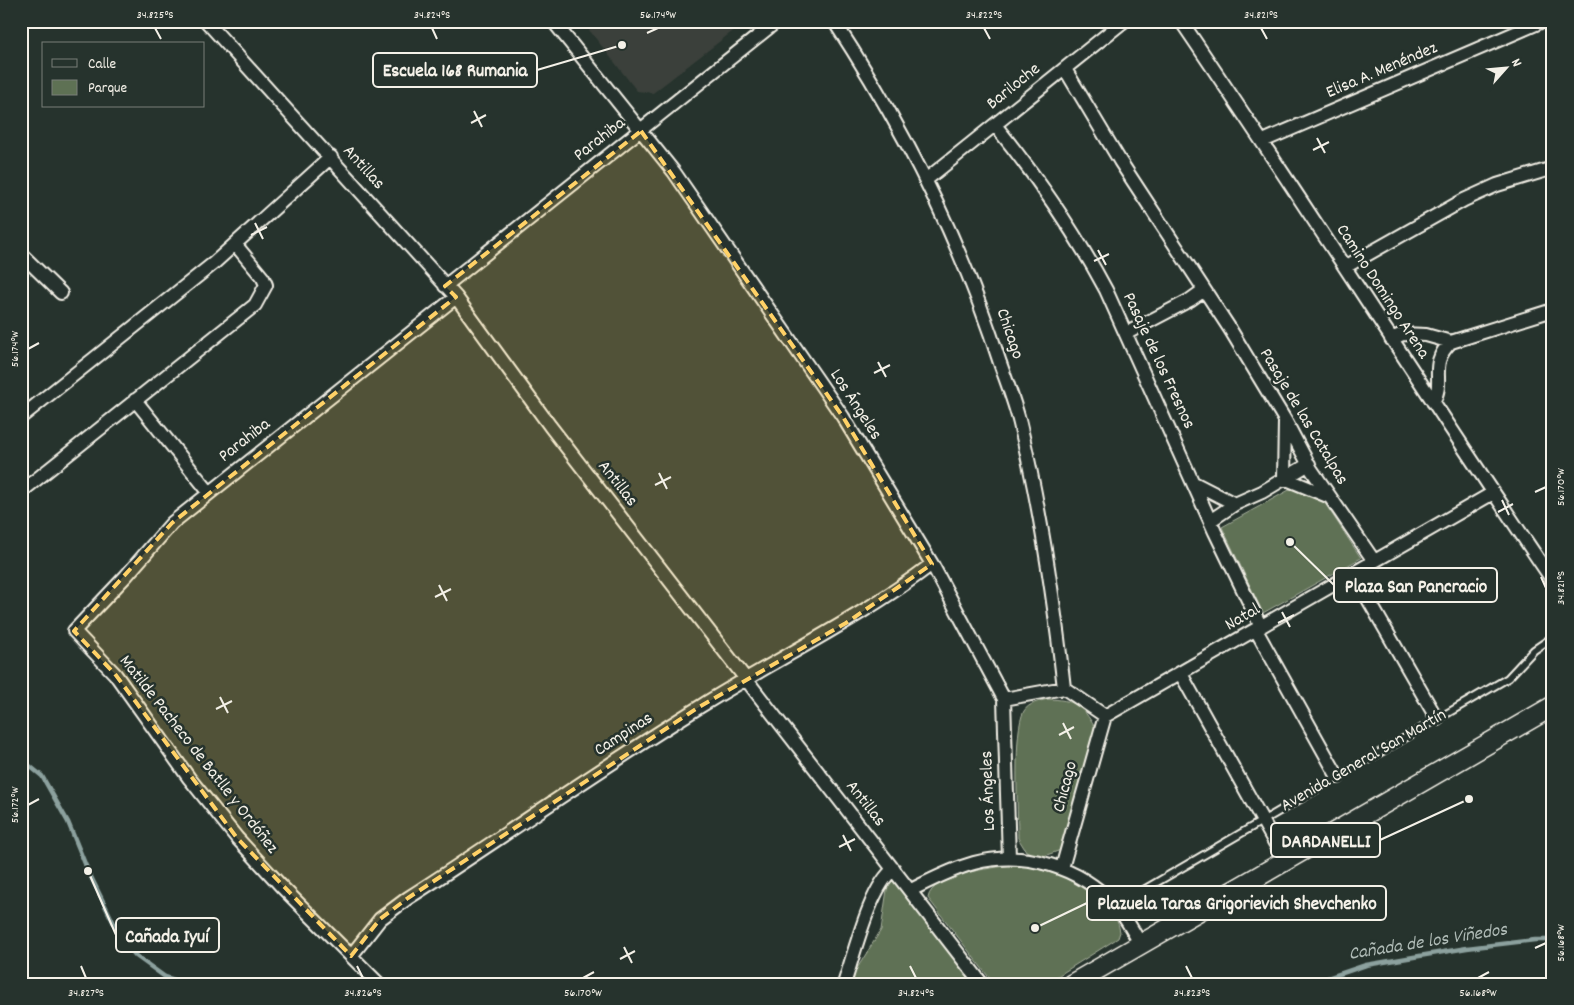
<svg xmlns="http://www.w3.org/2000/svg" width="1574" height="1005" font-family="Dekko,sans-serif">
  <style>
    .built { fill: #3a403a }
    .green { fill: #5e7154; stroke: #a9b19e }
    .lines { fill: none; stroke-linecap: round; stroke-linejoin: round }
    .stream { stroke: #8ca19e; stroke-width: 4.5 }
    .lane-casing { stroke: #f4f1e8; stroke-width: 10 }
    .street-casing { stroke: #f4f1e8; stroke-width: 16 }
    .secondary-casing { stroke: #f4f1e8; stroke-width: 22 }
    .lane { stroke: #26332d; stroke-width: 6 }
    .street { stroke: #26332d; stroke-width: 12 }
    .secondary { stroke: #26332d; stroke-width: 19 }
    .marked { fill: #ffd166; fill-opacity: 0.2; stroke: #ffd166; stroke-width: 4; stroke-dasharray: 10 6; stroke-linejoin: round }
    .ticks { fill: none; stroke: #f4f1e8; stroke-width: 2 }
    .labels { text-anchor: middle; dominant-baseline: central; stroke-width: 5; stroke-linejoin: round; paint-order: stroke }
    .street-label { font-size: 18px; fill: #f4f1e8; stroke: #26332d }
    .water-label { font-size: 19px; font-style: italic; fill: #afbbb6; stroke: #26332d }
    .leader { fill: none; stroke: #f4f1e8; stroke-width: 2 }
    .callout-dot { fill: #f4f1e8; stroke: #26332d; stroke-width: 2 }
    .callout { fill: #26332d; stroke: #f4f1e8; stroke-width: 2 }
    .callout-label { font-size: 19px; text-anchor: middle; font-weight: bold; fill: #f4f1e8 }
    .neatline { fill: none; stroke: #f4f1e8; stroke-width: 2 }
    .ticks-label { font-size: 12px; text-anchor: middle; fill: #f4f1e8 }
  </style>
  <rect width="100%" height="100%" fill="#26332d"/>
  <filter id="ink" filterUnits="userSpaceOnUse"><feTurbulence type="fractalNoise" baseFrequency=".02" numOctaves="2"/><feDisplacementMap in="SourceGraphic" scale="10" xChannelSelector="R" yChannelSelector="G"/><feConvolveMatrix kernelMatrix="1 2 1 2 8 2 1 2 1" color-interpolation-filters="sRGB"/></filter>
  <g filter="url(#ink)">
    <path class="built" d="M582 21H746L653 93 637 91Z"/>
    <path class="green" d="M1309 479 1361 558 1263 613 1222 527Z
      M1048 699C1074 700 1082 704 1095 728L1061 850 1041 857 1026 851 1018 838C1018 812 1013 730 1024 711 1029 703 1040 701 1048 699Z
      M1012 865C1048 867 1115 890 1120 932L1118 938 1045 984H994L928 898C932 874 992 868 1012 865Z
      M892 880 898 882 972 984H850L856 970 881 930 888 883Z"/>
    <g class="lines">
      <path class="stream" d="M21 759 42 776 68 822 88 871 121 938 136 956 165 977 187 984
        M1310 984 1366 965 1467 948 1535 940H1553"/>
      <g class="lane-casing">
        <path id="lane" d="M1116 906 1508 678 1534 650 1553 637"/>
      </g>
      <g class="street-casing">
        <path id="street" d="M206 21 456 297 550 426 982 984
          M553 21 674 172 843 417 932 564 1004 699 1009 858
          M834 21C904 128 961 241 1000 363 1007 383 1015 403 1020 424 1041 511 1054 599 1064 688
          M1181 21C1307 206 1427 396 1553 581
          M1065 69 1120 161 1230 329 1285 420 1311 469 1374 561
          M995 125C1036 176 1075 232 1106 290L1215 532 1261 627
          M1263 141 1543 21
          M927 179 1124 21
          M21 254 61 293
          M1345 267 1464 200 1497 185 1553 168
          M445 286 777 21
          M1127 333 1190 300 1204 290
          M1391 339 1403 334 1426 335 1451 342 1553 310
          M135 400 209 492
          M1433 402C1446 381 1427 365 1451 342
          M21 417 214 263 331 157
          M1285 422 1284 478 1330 497
          M1194 483 1235 504 1210 521
          M22 491 255 305 266 285 263 278 235 244
          M1235 504 1262 492 1309 464
          M1353 573 1437 719
          M1256 630 1338 777
          M1181 674 1285 861
          M1004 699 1064 688 1105 716 1493 493
          M1062 868 1105 716
          M911 890C931 880 952 869 974 863 1025 850 1079 867 1115 905 1125 915 1132 930 1140 943
          M351 956 380 919 408 898C506 835 602 767 701 706 778 658 860 619 932 564
          M379 984 282 887 237 838 189 778 115 674 74 631 126 576 172 523 456 297
          M844 984C854 955 870 886 894 869"/>
      </g>
      <g class="secondary-casing">
        <path id="secondary" d="M1072 984 1553 706"/>
      </g>
      <use href="#lane" class="lane"/>
      <use href="#street" class="street"/>
      <use href="#secondary" class="secondary"/>
    </g>
  </g>
  <path class="marked" d="M641 131 843 417 932 564 846 623 699 707 408 898 380 919 351 956 237 838 115 674 74 631 172 523 456 297 445 286Z"/>
  <path class="ticks" d="M155 28 161 39M432 28 437 39M984 28 990 39M1261 28 1267 39M647 33 658 28M474 111 482 127M471 123 486 115M1317 138 1325 153M1313 150 1329 142M255 223 263 239M251 235 267 227M1098 250 1106 265M1094 261 1109 254M28 349 39 343M878 362 886 377M874 373 890 365M659 473 667 489M655 485 671 477M1535 492 1546 487M1502 500 1509 515M1498 512 1513 504M1541 577 1546 588M439 585 447 601M435 597 451 589M1282 612 1290 627M1278 623 1294 615M220 697 228 713M216 709 232 701M1063 723 1071 739M1059 735 1074 727M28 805 39 799M843 835 851 851M839 847 855 839M624 947 632 963M1535 948 1546 943M620 959 635 951M81 966 86 978M357 966 363 978M910 966 916 978M1186 966 1192 978M583 978 594 972M1478 978 1489 972"/>
  <g class="labels">
    <g class="street-label">
      <text transform="translate(1382 71) rotate(-23)">Elisa A. Menéndez</text>
      <text transform="translate(1014 87) rotate(-39)">Bariloche</text>
      <text transform="translate(600 140) rotate(-38)">Parahiba</text>
      <text transform="translate(363 168) rotate(48)">Antillas</text>
      <text transform="translate(1382 292) rotate(57)">Camino Domingo Arena</text>
      <text transform="translate(1009 334) rotate(71)">Chicago</text>
      <text transform="translate(1158 361) rotate(65)">Pasaje de los Fresnos</text>
      <text transform="translate(855 405) rotate(57)">Los Ángeles</text>
      <text transform="translate(1303 417) rotate(59)">Pasaje de las Catalpas</text>
      <text transform="translate(245 441) rotate(-38)">Parahiba</text>
      <text transform="translate(617 484) rotate(52)">Antillas</text>
      <text transform="translate(1243 618) rotate(-30)">Natal</text>
      <text transform="translate(624 735) rotate(-33)">Campinas</text>
      <text transform="translate(198 755) rotate(52)">Matilde Pacheco de Batlle y Ordóñez</text>
      <text transform="translate(1364 761) rotate(-30)">Avenida General San Martín</text>
      <text transform="translate(1066 787) rotate(-75)">Chicago</text>
      <text transform="translate(989 791) rotate(-92)">Los Ángeles</text>
      <text transform="translate(865 804) rotate(52)">Antillas</text>
    </g>
    <g class="water-label">
      <text transform="translate(1428 943) rotate(-9)">Cañada de los Viñedos</text>
    </g>
  </g>
  <path class="leader" d="M622 45L537 70M1290 542L1334 585M1469 799L1380 840M1035 928L1087 903M88 871L116 935"/>
  <g class="callout-dot">
    <circle cx="622" cy="45" r="5"/>
    <circle cx="1290" cy="542" r="5"/>
    <circle cx="1469" cy="799" r="5"/>
    <circle cx="1035" cy="928" r="5"/>
    <circle cx="88" cy="871" r="5"/>
  </g>
  <g class="callout">
    <rect x="373" y="53" width="164" height="34" rx="5"/>
    <rect x="1334" y="568" width="163" height="34" rx="5"/>
    <rect x="1271" y="823" width="109" height="34" rx="5"/>
    <rect x="1087" y="886" width="299" height="34" rx="5"/>
    <rect x="116" y="918" width="103" height="34" rx="5"/>
  </g>
  <g class="callout-label">
    <text x="455" y="76">Escuela 168 Rumania</text>
    <text x="1416" y="592">Plaza San Pancracio</text>
    <text x="1326" y="847">DARDANELLI</text>
    <text x="1237" y="909">Plazuela Taras Grigorievich Shevchenko</text>
    <text x="167" y="942">Cañada Iyuí</text>
  </g>
  <rect width="1574" height="1005" fill="none" stroke="#26332d" stroke-width="55"/>
  <rect x="42" y="42" width="162" height="65" fill="#26332d" stroke="#787f78"/>
  <rect x="52" y="59" width="25" height="8" fill="#26332d" stroke="#787f78"/>
  <text x="88" y="68" font-size="15" fill="#f4f1e8">Calle</text>
  <rect x="52" y="80" width="25" height="15" fill="#5e7154" stroke="#787f78"/>
  <text x="88" y="92" font-size="15" fill="#f4f1e8">Parque</text>
  <g transform="translate(1506 68) rotate(63)" stroke="#26332d" stroke-width="4" paint-order="stroke">
  <path d="M0-4L9 19L0 12L-9 19Z" fill="#f4f1e8"/>
  <text y="-8" font-size="14" font-weight="bold" text-anchor="middle" fill="#f4f1e8">N</text>
  </g>
  <rect x="28" y="28" width="1518" height="950" class="neatline"/>
  <g class="ticks-label">
    <text x="155" y="18">34.825°S</text>
    <text x="432" y="18">34.824°S</text>
    <text x="658" y="18">56.174°W</text>
    <text x="984" y="18">34.822°S</text>
    <text x="1261" y="18">34.821°S</text>
    <text transform="translate(14 349) rotate(-90)" y="4">56.174°W</text>
    <text transform="translate(1560 487) rotate(-90)" y="4">56.170°W</text>
    <text transform="translate(1560 588) rotate(-90)" y="4">34.821°S</text>
    <text transform="translate(14 805) rotate(-90)" y="4">56.172°W</text>
    <text transform="translate(1560 943) rotate(-90)" y="4">56.168°W</text>
    <text x="86" y="996">34.827°S</text>
    <text x="363" y="996">34.826°S</text>
    <text x="583" y="996">56.170°W</text>
    <text x="916" y="996">34.824°S</text>
    <text x="1192" y="996">34.823°S</text>
    <text x="1478" y="996">56.168°W</text>
  </g>
</svg>
